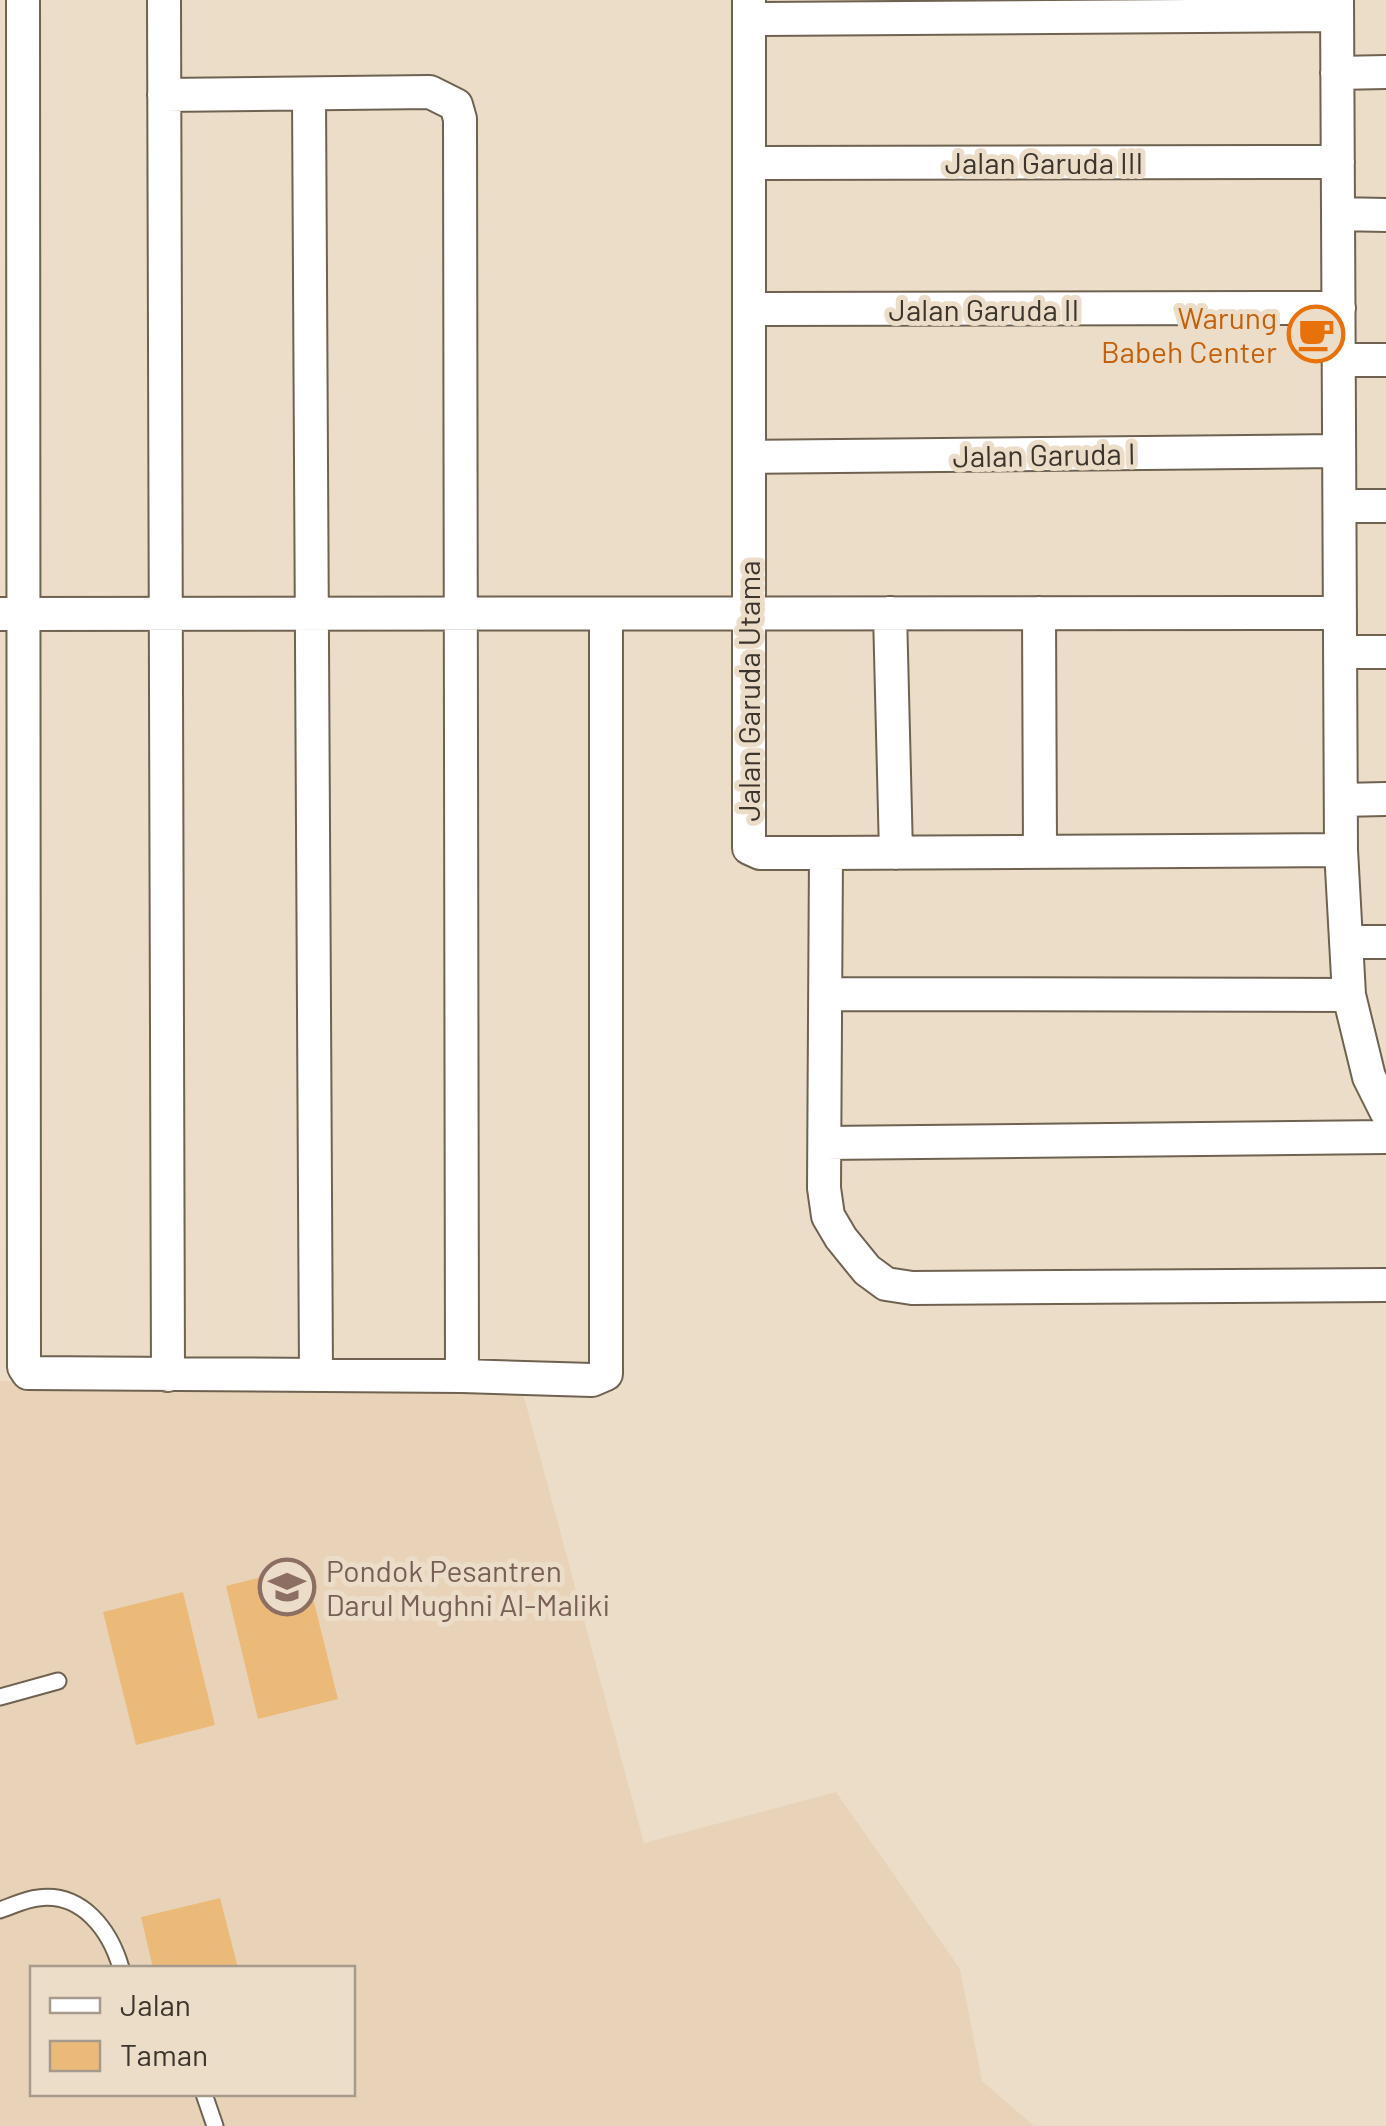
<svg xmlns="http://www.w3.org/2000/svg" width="1386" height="2126" font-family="Barlow,sans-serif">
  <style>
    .built { fill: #e8d3b9; fill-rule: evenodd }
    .green { fill: #ebba79 }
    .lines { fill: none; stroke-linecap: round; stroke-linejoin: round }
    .lane-casing { stroke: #6f6250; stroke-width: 19 }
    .street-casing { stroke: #6f6250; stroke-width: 36 }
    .lane { stroke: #fff; stroke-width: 15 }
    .street { stroke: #fff; stroke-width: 32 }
    .labels { text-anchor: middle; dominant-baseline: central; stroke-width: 10; stroke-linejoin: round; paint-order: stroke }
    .street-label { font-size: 30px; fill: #3b352d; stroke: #ecddc9 }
    .food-label { font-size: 30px; fill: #c56008; stroke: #ecddc9; text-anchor: end }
    .education-label { font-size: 30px; fill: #785e54; stroke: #ecddc9; text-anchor: start }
  </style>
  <rect width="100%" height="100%" fill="#ecddc9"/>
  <path class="built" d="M0 1381 520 1382 644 1843 836 1792 960 1969 982 2081 1034 2126H0ZM32 1968H352V2094H32Z"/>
  <path class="green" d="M305 1566 338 1699 258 1719 226 1586Z
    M183 1592 215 1725 136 1745 103 1612Z
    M220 1898 238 1968H153L141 1917Z"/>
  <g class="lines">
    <g class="lane-casing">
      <path id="lane" d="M0 1697 58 1681
        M0 1910C12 1906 26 1899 38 1898 82 1892 110 1930 121 1968
        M204 2094 215 2126"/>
    </g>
    <g class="street-casing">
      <path id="street" d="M23 0 24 1367 28 1373 462 1376 592 1380 606 1374V614
        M164 0 168 1375
        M749 0V848L760 853H826L1341 850
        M1337 0 1341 850 1349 995 1369 1077 1386 1111
        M749 19 1337 15
        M1337 73 1386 72
        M164 95 430 92 456 105 460 119 462 1376
        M309 95 316 1375
        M749 163 1338 162
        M1338 214 1386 215
        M749 309 1339 308
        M1339 360H1386
        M749 457 1339 451
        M1340 506H1386
        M890 613 896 853
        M1039 613 1040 852
        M0 614 1340 613
        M1340 652H1386
        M1341 800 1386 799
        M826 853 824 1188 828 1216 841 1238 867 1270 886 1284 912 1288 1386 1285
        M1346 942H1386
        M826 994 1349 995
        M825 1143 1386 1137"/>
    </g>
    <use href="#lane" class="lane"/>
    <use href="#street" class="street"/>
  </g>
  <defs>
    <g id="cafe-ring" transform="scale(2.875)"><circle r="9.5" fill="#ecddc9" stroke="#e8710a" stroke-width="1.5"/><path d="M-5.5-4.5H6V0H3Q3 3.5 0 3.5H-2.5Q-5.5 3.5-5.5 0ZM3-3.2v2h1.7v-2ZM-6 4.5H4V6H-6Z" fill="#e8710a"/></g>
    <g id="school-ring" transform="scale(2.875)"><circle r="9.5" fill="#ecddc9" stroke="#8d6e63" stroke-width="1.5"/><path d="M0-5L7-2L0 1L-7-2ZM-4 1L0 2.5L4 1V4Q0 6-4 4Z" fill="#8d6e63"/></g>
  </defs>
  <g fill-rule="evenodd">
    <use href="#cafe-ring" x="1316" y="334"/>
    <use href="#school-ring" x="287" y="1587"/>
  </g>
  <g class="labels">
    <g class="street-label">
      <text x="1044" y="162">Jalan Garuda III</text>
      <text x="984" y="309">Jalan Garuda II</text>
      <text transform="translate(1044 454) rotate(-1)">Jalan Garuda I</text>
      <text transform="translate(748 691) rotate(-90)">Jalan Garuda Utama</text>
    </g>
    <g class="food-label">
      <text x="1277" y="317">Warung<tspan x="1277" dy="34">Babeh Center</tspan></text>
    </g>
    <g class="education-label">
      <text x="326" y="1570">Pondok Pesantren<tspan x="326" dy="34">Darul Mughni Al-Maliki</tspan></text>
    </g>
  </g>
  <rect x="30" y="1966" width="325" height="130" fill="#ecddc9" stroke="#a59a8b" stroke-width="2.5"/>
  <rect x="50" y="1998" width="50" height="15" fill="#ffffff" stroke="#a59a8b" stroke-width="2.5"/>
  <text x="120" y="2016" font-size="30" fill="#3b352d">Jalan</text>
  <rect x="50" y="2041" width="50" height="30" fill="#ebba79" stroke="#a59a8b" stroke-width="2.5"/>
  <text x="120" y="2066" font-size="30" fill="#3b352d">Taman</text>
</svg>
